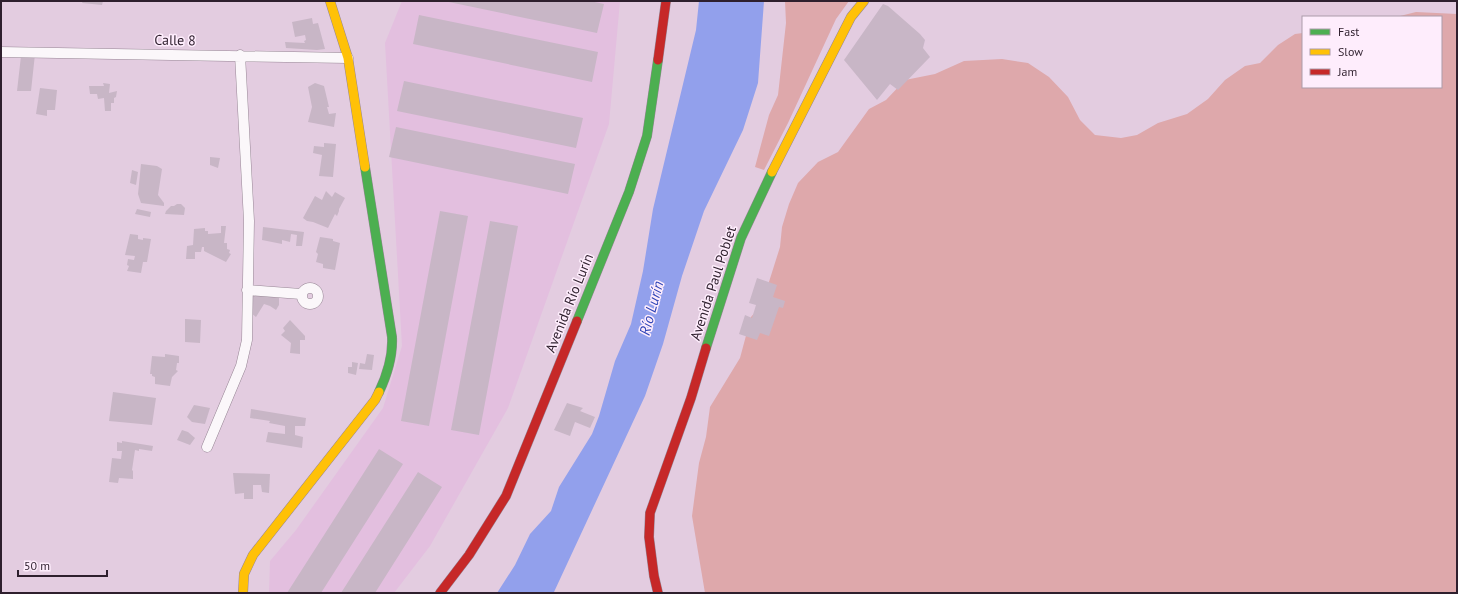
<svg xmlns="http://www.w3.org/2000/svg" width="1458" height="594" font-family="'PT Sans',sans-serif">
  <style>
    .built { fill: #e3bfdf }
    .green { fill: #dea8ab }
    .water { fill: #92a0ec }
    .building { fill: #c8b6c6 }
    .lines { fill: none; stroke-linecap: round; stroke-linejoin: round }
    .street-casing { stroke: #978695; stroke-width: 11 }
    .fast-casing { stroke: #978695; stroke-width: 10 }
    .slow-casing { stroke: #978695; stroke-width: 10 }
    .jam-casing { stroke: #978695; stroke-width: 10 }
    .street { stroke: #fbf7fa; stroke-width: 10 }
    .fast { stroke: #4caf50; stroke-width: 9 }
    .slow { stroke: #ffc107; stroke-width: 9 }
    .jam { stroke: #c62828; stroke-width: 9 }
    .labels { text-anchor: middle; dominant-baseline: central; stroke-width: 3; stroke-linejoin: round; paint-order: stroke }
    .street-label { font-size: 14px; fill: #2e1f2d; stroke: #feedfc }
    .water-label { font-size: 15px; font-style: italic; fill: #3045b7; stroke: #feedfc }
  </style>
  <rect width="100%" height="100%" fill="#e3cce0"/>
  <path class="built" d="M402 1H620L609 124 508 408 430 546 394 593H269L270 561 296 530 383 408 402 346 385 43Z"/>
  <path class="green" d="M785 1H849L836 19 788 123 764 170 755 167 769 115 778 95 786 23Z
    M1416 12 1457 14V593H705L692 516 699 463 706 437 710 407 740 358 751 317 762 304 780 247 782 227 789 204 798 183 818 162 838 152 869 109 886 100 905 80 935 74 964 61 1002 59 1028 63 1049 77 1068 97 1080 120 1095 135 1121 138 1137 135 1158 123 1187 114 1208 99 1225 80 1245 66 1260 63 1278 45 1295 34 1303 33V87H1441V17H1396Z"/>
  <path class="water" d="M699 1H764L758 83 743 130 704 211 682 276 663 344 645 396 554 592 497 593 515 565 530 534 551 511 559 487 592 434 599 416 615 361 631 324 643 271 653 209 696 30Z"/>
  <path class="building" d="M83 1H103L102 5 82 3Z
    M444 1H590L604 4 597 33Z
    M883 4 888 6 920 34 925 40 923 48 930 57 898 90 890 84 877 100 844 60Z
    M419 15 598 52 592 82 413 44Z
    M312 18 313 24 318 23 325 49 317 50 286 48 285 42 305 43 304 41 306 40 305 35 295 37 292 22Z
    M35 54 31 91H17L21 56Z
    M404 81 583 118 576 148 397 111Z
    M103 83 110 84 109 93 117 91 116 97 114 98V103H111V111H105L104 98 98 99 97 94H90L89 86H104Z
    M315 83 324 86 329 107H327L329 114 336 113 334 127 308 122 312 107 308 87Z
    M40 88 57 90 55 110H47V116L36 114Z
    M396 127 575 164 568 194 389 157Z
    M324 143 336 144 333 177 319 176 322 155 313 153 314 146 324 147Z
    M210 157 220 158 218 168 210 165Z
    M141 164 157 166 162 169 158 195 164 203V206L141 203 138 194Z
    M132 170 138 172 136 185 130 183Z
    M326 191 332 197 335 192 345 198 339 209V211L337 216 335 214 328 228 313 222 307 221 303 218 315 196 322 200Z
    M177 204H181L185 208 184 215 165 214 166 211 171 206H174Z
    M137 209 151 212 150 217 135 214Z
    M440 211 468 216 429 426 401 421Z
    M490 221 518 226 479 435 451 430Z
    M221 226H226L224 243H227V249L230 250 229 253 231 254 226 262 204 251V247H202L201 252H195V259H186L187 246 193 245 194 229 205 228V231H208V234L221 233Z
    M263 227 304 232 302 246H296L297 235 291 234 290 242 282 240V244L262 240Z
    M130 234 138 235V239L143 240V238L151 239 147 262H143L141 273 127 271 129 266 127 265 128 259 134 260 135 256 125 255Z
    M320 237 333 239V241L340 243 335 270 323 268V264L316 262 318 254 316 252Z
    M757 278 777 285 773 297 785 301 783 308 779 307 769 336 760 333 757 340 739 334 745 315 752 318 756 305 749 303Z
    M252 294 279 298V305L276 310 270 306 264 304 256 317 251 313Z
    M185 319 201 320 200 343 185 342Z
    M290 320 305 336V340H300V354L290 353 291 343 281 335 285 331 283 328Z
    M165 354 179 356V363H177L176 370 178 371 172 377 170 386 155 384V377L152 376V374H150L152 356 165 357Z
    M367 354 374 355 372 370 359 369 360 363 365 364Z
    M352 362 358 363 356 375 348 373V367H352Z
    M113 392 156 398 152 425 109 421Z
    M567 403 583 408 580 411 595 417 590 428 575 422 570 436 554 430Z
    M194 405 210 408 205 424 192 422 187 417Z
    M251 409 306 418 305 426H295V435L303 437 302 448 266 442 268 432 285 434V426L269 423 270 421 250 418Z
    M182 430 188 432 195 438 190 445 177 440Z
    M122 441 153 446 152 451 139 449V451L135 450 132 470 133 471V479L119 478 118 483 109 482 112 458 121 459 122 451H117V442L122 443Z
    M379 449 403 464 321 593H287Z
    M418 472 442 487 375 593H341Z
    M233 473 270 474 269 493 262 492 261 485H253V499H244V493L235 494Z"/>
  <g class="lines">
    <g class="street-casing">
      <path id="street" d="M1 52 348 58
        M302 296a8 8 0 1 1 16 0a8 8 0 1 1-16 0Z
        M247 290 301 294
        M207 447 241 366 247 340 249 221 240 55"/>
    </g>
    <g class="fast-casing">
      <path id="fast" d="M365 167 392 337C393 356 387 375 379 392
        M577 321 629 192 647 136 658 60
        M706 348 741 238 772 172"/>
    </g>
    <g class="slow-casing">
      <path id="slow" d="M330 1 348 58 365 167
        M772 172 851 17 864 1
        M243 593 244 574 253 555 375 400 379 392"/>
    </g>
    <g class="jam-casing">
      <path id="jam" d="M658 60 666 1
        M440 593 469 555 506 496 577 321
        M658 593 654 576 649 537 650 513 691 398 706 348"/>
    </g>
    <use href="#street" class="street"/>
    <use href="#fast" class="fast"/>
    <use href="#slow" class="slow"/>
    <use href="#jam" class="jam"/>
  </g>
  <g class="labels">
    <g class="street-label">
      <text transform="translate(175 40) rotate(1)">Calle 8</text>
      <text transform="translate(713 283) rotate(-72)">Avenida Paul Poblet</text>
      <text transform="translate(569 303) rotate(-68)">Avenida Río Lurín</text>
    </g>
    <g class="water-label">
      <text transform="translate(651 308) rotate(-75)">Río Lurín</text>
    </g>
  </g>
  <rect width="1458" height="594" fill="none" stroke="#2e1f2d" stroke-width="4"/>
  <rect x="1302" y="16" width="140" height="72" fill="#feedfc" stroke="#ab9ba9"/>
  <rect x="1310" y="29" width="20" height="6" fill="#4caf50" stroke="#ab9ba9"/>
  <text x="1338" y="36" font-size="12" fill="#2e1f2d">Fast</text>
  <rect x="1310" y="49" width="20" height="6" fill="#ffc107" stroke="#ab9ba9"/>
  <text x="1338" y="56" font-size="12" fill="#2e1f2d">Slow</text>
  <rect x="1310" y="69" width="20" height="6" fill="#c62828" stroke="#ab9ba9"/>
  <text x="1338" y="76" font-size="12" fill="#2e1f2d">Jam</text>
  <path d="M18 570v6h89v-6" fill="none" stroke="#2e1f2d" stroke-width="2"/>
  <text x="24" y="570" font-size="12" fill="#2e1f2d" stroke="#feedfc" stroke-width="3" paint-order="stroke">50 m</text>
</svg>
